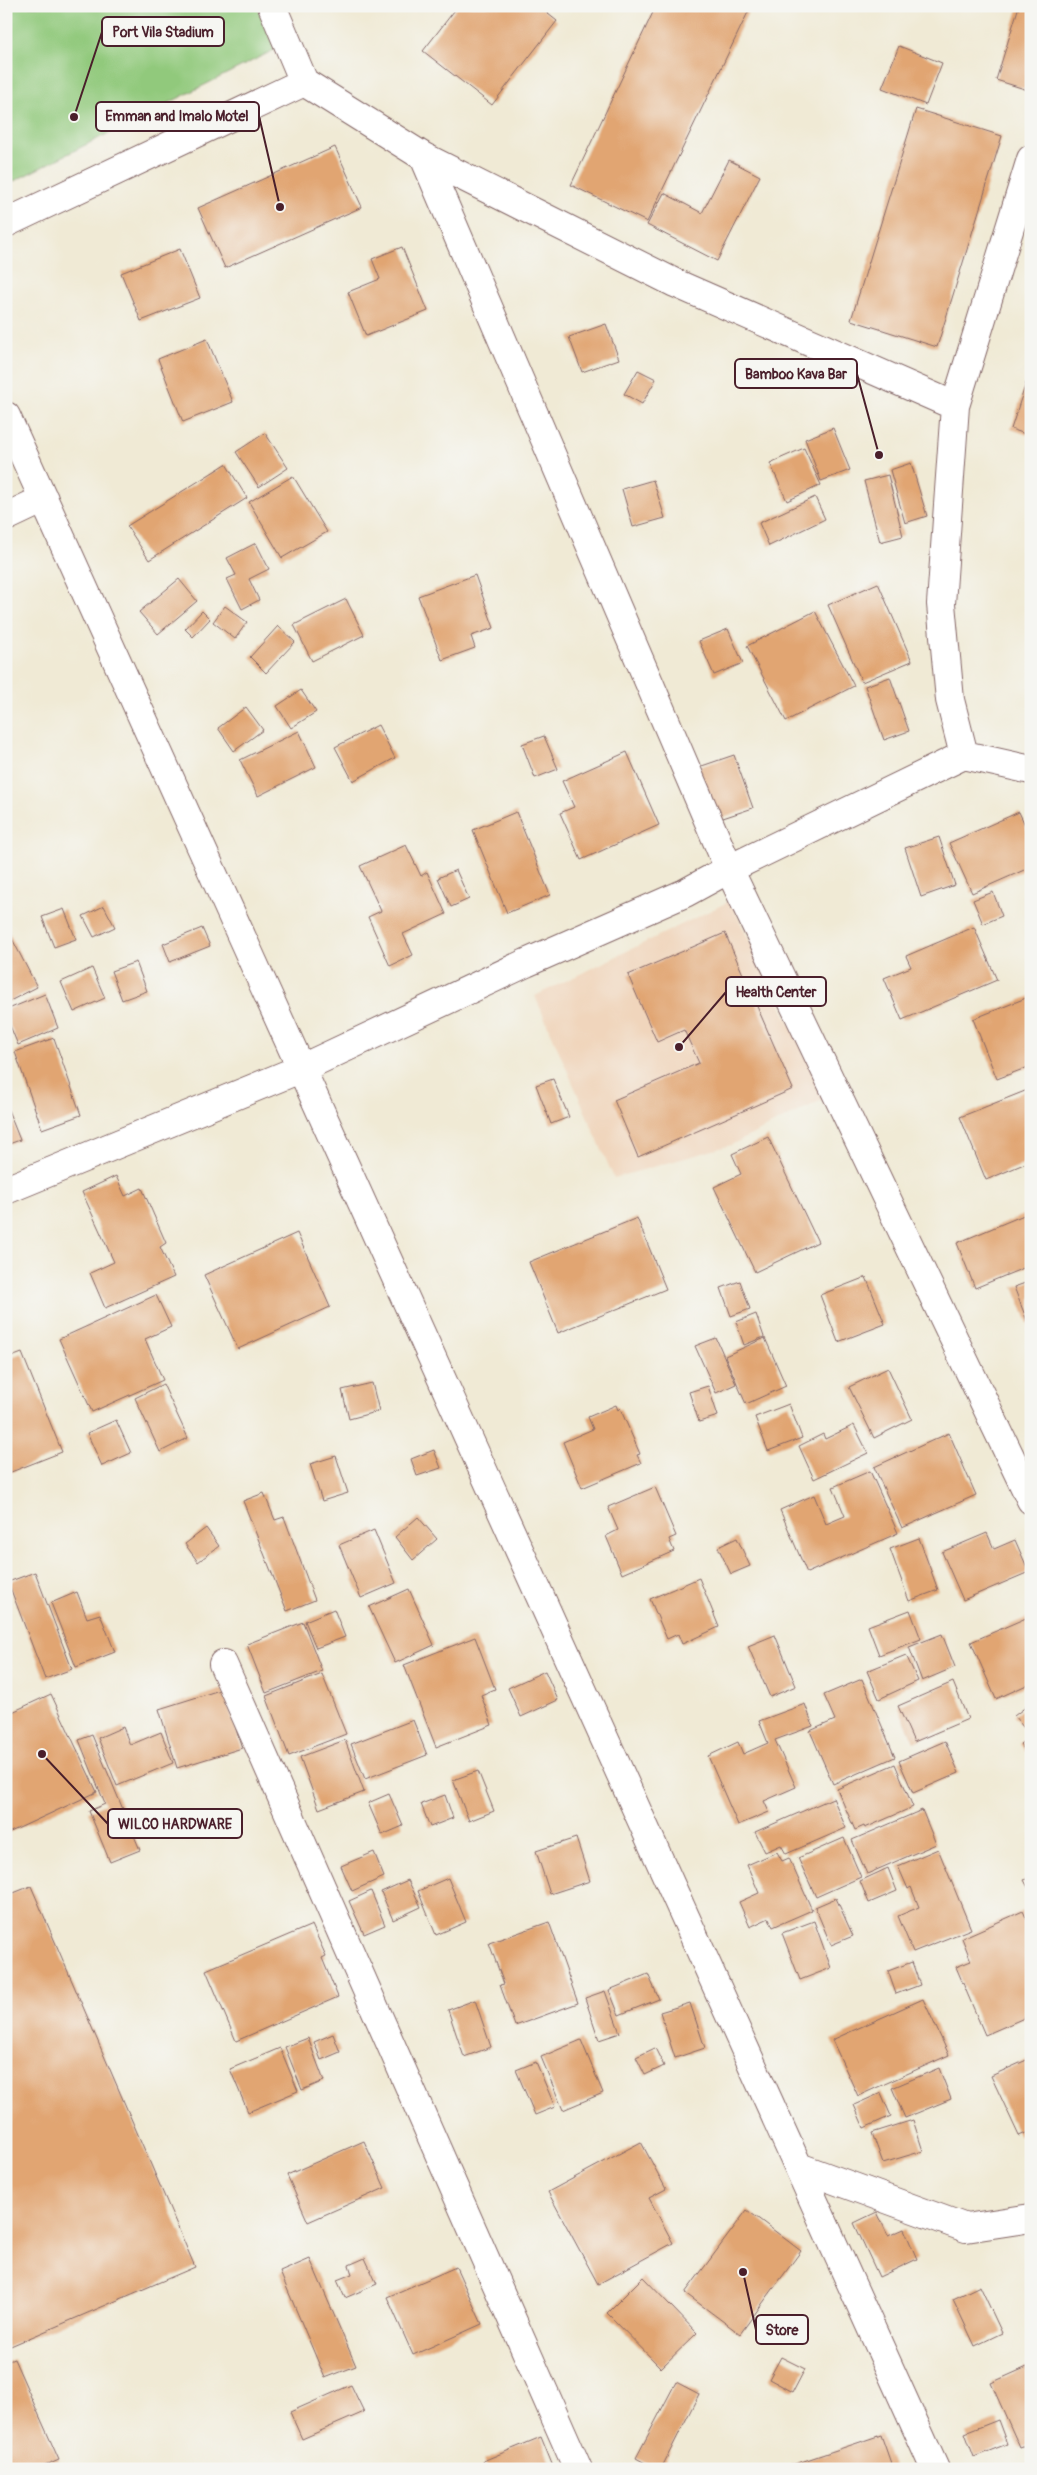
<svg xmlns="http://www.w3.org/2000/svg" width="1037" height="2475" font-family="Pangolin,sans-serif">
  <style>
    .built { fill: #f0d5bc }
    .green { fill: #91c97c; stroke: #6e7454 }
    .building { fill: #e1a572 }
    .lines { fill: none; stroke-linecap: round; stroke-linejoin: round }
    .minor-casing { stroke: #846666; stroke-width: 30 }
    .minor { stroke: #fff; stroke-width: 28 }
    .leader { fill: none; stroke: #4a1f2b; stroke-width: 2 }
    .callout-dot { fill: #4a1f2b; stroke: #f6f6f2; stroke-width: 2 }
    .callout { fill: #f6f6f2; stroke: #4a1f2b; stroke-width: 2 }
    .callout-label { font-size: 14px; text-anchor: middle; font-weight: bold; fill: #4a1f2b }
  </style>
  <rect width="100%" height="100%" fill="#f6f6f2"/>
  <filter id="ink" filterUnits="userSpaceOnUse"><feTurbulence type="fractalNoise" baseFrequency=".02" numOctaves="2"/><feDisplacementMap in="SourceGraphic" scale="10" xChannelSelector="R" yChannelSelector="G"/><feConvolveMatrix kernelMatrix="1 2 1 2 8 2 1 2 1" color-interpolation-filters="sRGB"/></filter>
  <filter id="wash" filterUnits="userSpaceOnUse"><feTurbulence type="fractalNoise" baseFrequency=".0096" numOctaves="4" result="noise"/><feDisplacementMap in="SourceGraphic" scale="20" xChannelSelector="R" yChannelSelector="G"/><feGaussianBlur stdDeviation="1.12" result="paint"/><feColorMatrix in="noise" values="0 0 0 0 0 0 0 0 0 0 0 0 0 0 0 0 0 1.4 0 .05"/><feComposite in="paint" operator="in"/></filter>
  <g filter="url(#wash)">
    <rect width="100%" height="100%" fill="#f0ead5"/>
    <path class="built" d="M730 901 826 1098 731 1145 614 1178 535 996Z"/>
    <path class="green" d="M6 6H257L276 49 6 185Z"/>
    <g id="blocks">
      <path class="building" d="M458 6H538L557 21 492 105 423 51Z
        M656 6H751L647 222 571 185Z
        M1019 6H1031V91L996 80Z
        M899 46 942 63 926 105 882 88Z
        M916 109 1002 136 937 347 851 320Z
        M335 147 362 207 225 268 198 208Z
        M729 160 760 176 717 261 647 225 664 193 702 213Z
        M402 247 428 311 366 336 348 292 380 279 372 259Z
        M180 249 200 298 141 321 121 273Z
        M606 324 619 359 582 372 569 337Z
        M207 339 233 402 183 422 158 359Z
        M638 370 656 379 642 404 624 394Z
        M1028 377 1031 378V436L1011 429Z
        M833 428 850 470 821 481 805 439Z
        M265 433 288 468 259 487 236 452Z
        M804 448 821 485 787 501 770 463Z
        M911 463 927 516 905 523 890 470Z
        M226 464 247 498 149 560 127 526Z
        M888 475 903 536 880 542 864 481Z
        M293 476 327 532 282 558 249 502Z
        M653 480 665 518 633 527 622 489Z
        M815 497 825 519 769 546 759 523Z
        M256 543 269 569 249 579 259 600 242 609 227 579 236 575 227 558Z
        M475 575 494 628 471 636 475 648 442 660 418 596Z
        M179 579 197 601 158 634 139 612Z
        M878 583 912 661 862 682 828 605Z
        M346 599 364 635 312 661 294 625Z
        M225 606 247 622 235 639 213 622Z
        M202 611 210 619 193 637 185 629Z
        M815 611 854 686 786 721 747 646Z
        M278 626 295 642 266 673 250 657Z
        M728 629 743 663 714 675 699 641Z
        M890 677 909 731 884 740 865 686Z
        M301 690 316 712 291 728 277 706Z
        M246 707 263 730 234 751 218 728Z
        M378 725 395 758 353 781 335 747Z
        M299 731 316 767 258 796 240 760Z
        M544 736 558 769 535 778 522 744Z
        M627 752 659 825 581 860 560 813 574 807 562 781Z
        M734 755 753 808 714 821 696 768Z
        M516 812 550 895 507 913 473 830Z
        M1019 812 1031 838V867L972 893 949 843Z
        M939 837 955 885 921 897 905 848Z
        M406 845 421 876 427 872 446 914 403 934 413 955 390 966 368 917 381 911 360 866Z
        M456 870 469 899 451 907 438 878Z
        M993 892 1002 916 983 924 973 900Z
        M104 906 115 927 94 937 83 916Z
        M64 909 76 939 54 947 42 917Z
        M6 927 37 987 6 1003Z
        M974 927 997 980 902 1020 884 978 911 967 906 956Z
        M202 928 210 946 170 962 163 944Z
        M725 933 793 1089 638 1157 614 1100 699 1063 684 1030 657 1042 628 975Z
        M136 962 147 991 122 1000 111 971Z
        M92 968 105 998 74 1012 61 982Z
        M45 994 58 1028 18 1045 6 1016V1010Z
        M1031 996V1066L997 1079 973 1019Z
        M54 1038 81 1115 42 1129 15 1052Z
        M553 1079 569 1117 551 1124 536 1085Z
        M1030 1089 1031 1136 1025 1138 1031 1154V1161L986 1180 960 1117Z
        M6 1105 20 1140 6 1145Z
        M768 1137 818 1242 755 1272 714 1187 741 1174 732 1154Z
        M116 1176 125 1196 142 1188 166 1243 160 1247 174 1277 105 1308 90 1273 114 1262 82 1192Z
        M1031 1212V1265L975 1288 957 1243Z
        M637 1218 666 1289 558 1333 529 1262Z
        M297 1233 330 1307 238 1349 204 1275Z
        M866 1277 885 1324 838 1342 820 1295Z
        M740 1281 750 1309 731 1316 721 1288Z
        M1031 1281V1331L1014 1287Z
        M156 1295 171 1327 145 1339 163 1380 92 1412 59 1339Z
        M756 1314 764 1337 744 1345 736 1322Z
        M716 1338 736 1384 716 1393 695 1346Z
        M765 1338 786 1386 746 1404 725 1356Z
        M22 1353 62 1452 6 1474V1359Z
        M888 1368 912 1419 874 1438 849 1387Z
        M372 1383 379 1411 349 1419 342 1390Z
        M163 1384 188 1438 160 1452 135 1398Z
        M708 1386 718 1416 699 1422 689 1392Z
        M789 1404 802 1438 768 1451 755 1417Z
        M616 1405 618 1410 620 1408 640 1454 637 1455 641 1463 582 1488 563 1442 593 1429 588 1417Z
        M116 1420 131 1453 102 1466 87 1433Z
        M854 1425 868 1453 814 1479 799 1446 823 1434 825 1439Z
        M949 1433 976 1495 902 1528 874 1467Z
        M434 1450 441 1468 417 1476 411 1459Z
        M336 1456 348 1493 322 1501 310 1464Z
        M870 1471 898 1533 807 1573 780 1510 814 1495 826 1524 845 1516 833 1487Z
        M655 1487 676 1536 669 1539 674 1551 622 1574 606 1536 618 1530 608 1507Z
        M264 1493 275 1520 284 1517 315 1600 287 1611 243 1501Z
        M418 1517 437 1539 413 1560 395 1537Z
        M206 1528 219 1546 198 1562 185 1544Z
        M374 1530 396 1583 361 1598 339 1545Z
        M987 1533 994 1549 1015 1540 1029 1572 963 1600 942 1552Z
        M737 1538 750 1566 731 1574 718 1547Z
        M919 1538 938 1590 909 1601 890 1549Z
        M35 1572 72 1669 45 1679 8 1582Z
        M699 1578 719 1627 682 1644 678 1634 667 1639 650 1599Z
        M409 1589 434 1645 395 1663 369 1607Z
        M77 1592 87 1618 100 1614 115 1652 76 1667 51 1603Z
        M334 1609 345 1637 316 1648 305 1621Z
        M910 1610 921 1639 879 1655 868 1626Z
        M1026 1618 1031 1628V1683L996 1699 971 1642Z
        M303 1622 322 1671 266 1693 247 1644Z
        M942 1634 955 1667 922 1681 909 1647Z
        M775 1635 796 1686 770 1697 748 1646Z
        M475 1637 495 1689 481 1695 492 1725 436 1747 404 1665Z
        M906 1655 918 1681 879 1699 867 1671Z
        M545 1671 558 1700 521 1717 508 1688Z
        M322 1674 346 1734 289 1756 266 1696Z
        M862 1679 895 1757 833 1784 810 1731 835 1720 824 1695Z
        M953 1682 968 1719 914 1742 898 1706Z
        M223 1689 242 1748 177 1768 159 1709Z
        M51 1694 97 1792 6 1834V1715Z
        M1031 1703V1733L1029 1734 1014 1716Z
        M805 1704 813 1726 775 1740 796 1787 764 1801 769 1812 738 1825 708 1756 738 1742 743 1754 768 1743 759 1721Z
        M413 1720 427 1755 365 1779 351 1744Z
        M123 1727 130 1745 161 1732 173 1763 117 1786 98 1738Z
        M92 1735 140 1850 110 1862 89 1811 105 1804 79 1740Z
        M1031 1736V1758L1020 1744Z
        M345 1740 364 1792 319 1809 300 1757Z
        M945 1741 959 1773 913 1793 899 1761Z
        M895 1764 913 1807 865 1828 864 1826 855 1830 837 1789Z
        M478 1771 494 1811 469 1821 453 1780Z
        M389 1794 403 1826 382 1835 368 1803Z
        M445 1795 453 1818 430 1827 421 1804Z
        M833 1798 846 1828 786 1854 781 1845 765 1852 755 1832Z
        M922 1810 936 1844 867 1874 852 1840Z
        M576 1838 590 1881 550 1894 536 1851Z
        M844 1838 861 1877 816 1897 798 1858Z
        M938 1849 971 1929 913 1952 898 1916 919 1907 911 1887 908 1889 898 1866Z
        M374 1852 384 1877 352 1891 341 1866Z
        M777 1852 782 1861 789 1858 812 1910 773 1927 769 1918 750 1927 739 1902 759 1893 747 1865Z
        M888 1868 897 1891 869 1903 860 1881Z
        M1031 1877V1893L1024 1880Z
        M448 1878 466 1922 436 1935 418 1891Z
        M408 1880 421 1907 393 1920 381 1892Z
        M31 1886 195 2267 6 2348V1896Z
        M371 1891 385 1925 364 1934 349 1901Z
        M836 1898 853 1936 831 1945 815 1907Z
        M1023 1911 1031 1928V2015L985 2035 956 1967 971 1961 962 1938Z
        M814 1921 831 1968 800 1980 782 1933Z
        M549 1922 578 2003 515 2026 500 1985 504 1984 489 1943Z
        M312 1925 326 1956 322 1958 338 1997 236 2041 206 1970Z
        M912 1962 920 1985 896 1994 888 1971Z
        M648 1974 659 1999 619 2015 609 1990Z
        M605 1991 620 2033 599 2040 585 1998Z
        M923 1999 949 2055 858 2096 832 2040Z
        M475 2000 491 2047 464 2057 448 2010Z
        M690 2003 705 2048 675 2058 660 2012Z
        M333 2034 340 2052 321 2060 314 2042Z
        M308 2038 324 2081 302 2090 285 2047Z
        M581 2040 603 2093 563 2110 541 2057Z
        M280 2048 298 2091 248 2112 230 2069Z
        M655 2048 664 2066 645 2075 636 2057Z
        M1031 2058V2131L1019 2136 991 2076Z
        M536 2062 555 2107 535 2115 516 2070Z
        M939 2068 951 2099 905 2118 892 2088Z
        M881 2093 891 2116 864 2128 854 2105Z
        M913 2120 923 2151 883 2163 872 2133Z
        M364 2141 385 2188 308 2222 287 2175Z
        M641 2142 666 2189 649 2198 673 2243 598 2284 548 2192Z
        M747 2210 801 2251 740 2334 685 2293Z
        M877 2212 888 2236 904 2229 917 2259 879 2277 854 2223Z
        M365 2258 377 2284 345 2298 337 2280 352 2274 349 2265Z
        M310 2259 356 2366 325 2378 280 2272Z
        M456 2267 482 2324 413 2355 387 2297Z
        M643 2277 697 2333 661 2368 607 2313Z
        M980 2286 1002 2333 975 2346 953 2299Z
        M781 2357 805 2369 793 2392 769 2379Z
        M14 2359 59 2460 38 2469H6V2362Z
        M1027 2367 1031 2375V2444L1020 2448 991 2383Z
        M676 2382 699 2394 661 2469H656L636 2458Z
        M351 2385 364 2412 302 2439 290 2412Z
        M998 2420 1007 2444 974 2457 965 2433Z
        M881 2435 893 2469H783V2468Z
        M541 2437 554 2469H487L483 2461Z"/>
    </g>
  </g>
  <g filter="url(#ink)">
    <use href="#blocks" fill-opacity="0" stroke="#846666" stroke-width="1"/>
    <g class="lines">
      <g class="minor-casing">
        <path id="minor" d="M424 157 729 869 1031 1500
          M6 223 304 82
          M955 406 1031 159
          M6 416 935 2469
          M6 517 44 499
          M964 755 1031 770
          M6 1190 300 1069 526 963 685 893 729 869 964 755 950 700 941 604 955 406 675 283 424 157 304 82 272 6
          M223 1664 578 2469
          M799 2167 966 2228 1031 2218"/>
      </g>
      <use href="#minor" class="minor"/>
    </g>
  </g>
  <path class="leader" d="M74 117L102 32M280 207L259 116M879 455L857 374M679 1047L726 992M42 1754L108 1824M743 2272L756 2330"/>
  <g class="callout-dot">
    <circle cx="74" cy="117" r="5"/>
    <circle cx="280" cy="207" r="5"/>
    <circle cx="879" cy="455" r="5"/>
    <circle cx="679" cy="1047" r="5"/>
    <circle cx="42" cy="1754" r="5"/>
    <circle cx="743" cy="2272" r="5"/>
  </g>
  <g class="callout">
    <rect x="102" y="17" width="122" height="29" rx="5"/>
    <rect x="96" y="102" width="163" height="29" rx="5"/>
    <rect x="735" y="359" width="122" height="29" rx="5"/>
    <rect x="726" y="977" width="100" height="29" rx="5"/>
    <rect x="108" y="1809" width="134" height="29" rx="5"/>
    <rect x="756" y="2315" width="52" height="29" rx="5"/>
  </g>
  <g class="callout-label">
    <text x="163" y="37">Port Vila Stadium</text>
    <text x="177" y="121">Emman and Imalo Motel</text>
    <text x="796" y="379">Bamboo Kava Bar</text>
    <text x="776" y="997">Health Center</text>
    <text x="175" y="1829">WILCO HARDWARE</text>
    <text x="782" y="2335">Store</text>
  </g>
  <rect width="1037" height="2475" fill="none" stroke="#f6f6f2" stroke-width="25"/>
</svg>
